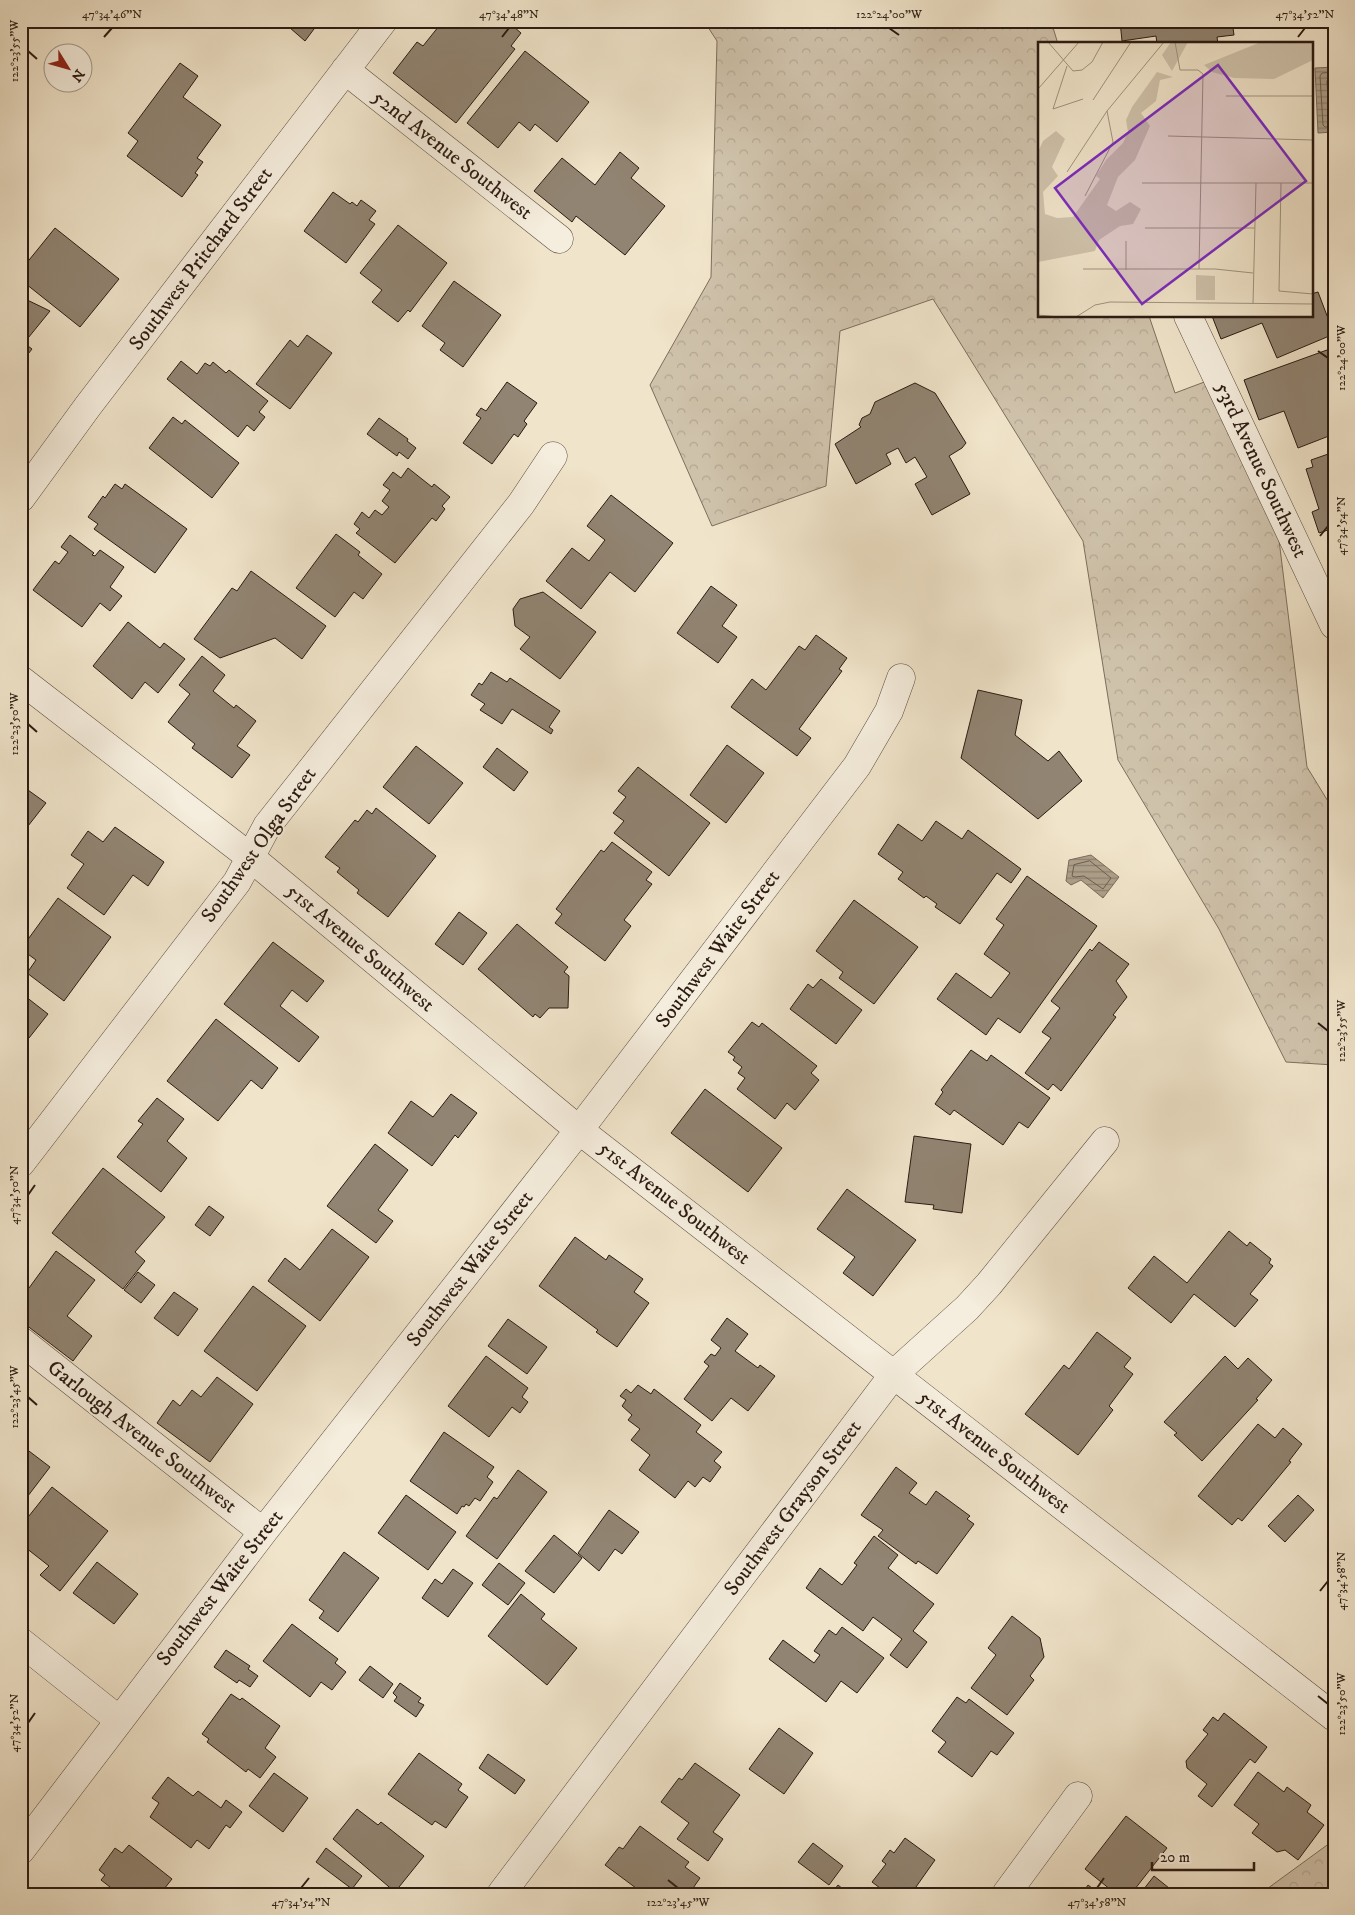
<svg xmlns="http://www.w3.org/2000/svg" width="1355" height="1915" font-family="'IM FELL DW Pica',serif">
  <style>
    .forest { fill: url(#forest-crowns); stroke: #7d6e5e }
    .water { fill: url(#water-rules); stroke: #796b5b }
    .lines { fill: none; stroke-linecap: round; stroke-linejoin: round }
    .shore { stroke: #6c5e4e; stroke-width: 1 }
    .building { fill: #918472; stroke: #2b1b12 }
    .minor-casing { stroke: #5c4d40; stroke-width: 29 }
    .minor { stroke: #f5eddd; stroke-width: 28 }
    .ticks { fill: none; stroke: #2b1b12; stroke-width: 2 }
    .labels { text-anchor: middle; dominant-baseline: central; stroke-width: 4; stroke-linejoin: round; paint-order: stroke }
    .street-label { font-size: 21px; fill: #2b1b12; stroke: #f5eddd }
    .inset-road { fill: none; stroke: #a19480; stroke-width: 1 }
    .view { fill: #7b2cbf; fill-opacity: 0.15; stroke: #7b2cbf; stroke-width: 2.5 }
    .inset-edge { fill: none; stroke: #2b1b12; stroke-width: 2.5 }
    .neatline { fill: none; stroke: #2b1b12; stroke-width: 2 }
    .ticks-label { font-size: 12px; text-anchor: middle; fill: #2b1b12 }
  </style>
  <defs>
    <pattern id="forest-crowns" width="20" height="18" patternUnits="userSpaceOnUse" patternTransform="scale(1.25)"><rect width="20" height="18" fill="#cfc2ab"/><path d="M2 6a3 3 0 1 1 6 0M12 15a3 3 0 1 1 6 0" fill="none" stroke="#b2a692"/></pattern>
    <pattern id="water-rules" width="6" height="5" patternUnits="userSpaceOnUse" patternTransform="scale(1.25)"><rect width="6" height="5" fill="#ada08b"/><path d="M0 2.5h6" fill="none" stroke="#8d8270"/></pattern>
  </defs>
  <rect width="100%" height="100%" fill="#f0e4ca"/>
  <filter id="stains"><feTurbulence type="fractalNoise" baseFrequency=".004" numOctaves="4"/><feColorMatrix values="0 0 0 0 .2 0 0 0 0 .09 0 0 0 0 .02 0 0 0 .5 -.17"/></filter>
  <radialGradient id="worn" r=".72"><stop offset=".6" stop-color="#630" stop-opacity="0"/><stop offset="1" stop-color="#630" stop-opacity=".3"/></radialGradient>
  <path class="forest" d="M704 21H1051L1058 44H1039V316H1149L1175 393 1215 378 1279 540 1307 767 1334 811V1065L1286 1062 1219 929 1118 760 1083 541 933 299 840 331 826 486 712 526 650 385 711 277 717 41Z
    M1334 1840V1894H1260Z"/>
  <path class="water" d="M1334 67V132L1318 133 1315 68Z
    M1091 855 1119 877 1103 898 1081 880 1071 885 1066 881 1069 860Z"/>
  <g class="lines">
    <path class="shore" d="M1334 72 1322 73 1320 76 1323 125 1325 127H1334
      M1334 79H1328L1327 81 1329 118 1334 121
      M1090 861 1111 878 1103 889 1084 876 1075 877 1072 876 1074 865Z"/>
  </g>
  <path class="building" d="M282 21H320L305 41Z
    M443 21H507L521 33 511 46 515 49 456 123 393 73 417 42 423 46Z
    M1120 21H1232L1234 35 1217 37 1218 44H1157L1156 36 1122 41Z
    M525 51 589 102 557 142 535 124 530 131 519 122 498 148 467 123Z
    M180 63 198 76 183 97 221 125 197 158 203 162 195 173 198 175 182 197 127 156 138 141 128 133Z
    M620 152 639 168 631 178 665 206 625 255 576 216 572 222 534 191 562 158 595 185Z
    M333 192 350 204 352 202 357 206 361 200 376 211 369 220 375 224 346 263 304 231Z
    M398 225 447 263 410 312 408 310 398 322 372 302 382 290 360 273Z
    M55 228 119 279 80 327 21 280V270Z
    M454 281 501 315 463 367 440 350 445 343 422 326Z
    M1318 292 1334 334 1277 358 1262 323 1221 339 1212 316H1311V294Z
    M21 297 50 311 24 343 32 349 21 363Z
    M307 335 332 353 290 409 256 384 290 340 298 347Z
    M1327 350 1328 353 1334 351V434L1298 448 1284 411 1259 420 1244 380Z
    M181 361 197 374 205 363 210 366 213 362 226 373 229 370 268 401 259 412 265 417 254 431 247 425 238 437 167 379Z
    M507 382 537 403 524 421 527 424 518 437 514 434 492 464 463 443 481 418 476 415 481 408 486 411Z
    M915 383 935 393 966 443 962 448 949 456 970 494 932 515 915 484 927 477 915 457 906 463 898 448 886 454 891 464 856 484 835 444 861 427 859 425 862 418 870 414 875 402Z
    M173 417 182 424 185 420 239 463 212 498 149 448Z
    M379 418 408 439 407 441 416 448 408 459 399 452 397 456 367 434Z
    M1334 452V528L1319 533 1312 512 1319 509 1306 469 1313 467 1311 460Z
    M408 468 432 487 434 484 450 497 442 506 445 509 436 521 432 518 395 563 356 533 360 529 354 524 362 512 369 518 375 510 382 515 389 507 382 501 390 490 383 485 393 472 401 478Z
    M115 484 122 489 125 484 187 529 155 573 94 529 98 524 88 517 103 496 105 498Z
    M611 495 673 543 635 592 610 572 581 609 546 581 572 548 589 561 605 540 587 526Z
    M336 534 360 552 358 555 382 574 363 599 354 592 335 617 296 588Z
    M70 535 94 553 92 555 95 556 100 550 124 567 110 587 122 596 110 611 100 603 82 627 33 590 55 561 59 564 68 552 61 547Z
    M251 571 326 626 302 659 275 638 220 658 194 639 232 588 237 591Z
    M711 586 737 605 722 626 737 637 718 663 677 633Z
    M543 592 596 632 560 679 520 649 530 637 515 626 513 609 520 599Z
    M128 622 160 648 164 643 185 659 158 693 145 682 132 699 93 666Z
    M816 635 847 658 839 669 842 671 799 729 811 738 797 756 731 707 752 679 766 690 799 646 805 650Z
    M202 656 225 675 213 691 234 708 236 705 256 721 237 746 250 755 232 778 192 748 195 744 168 722 190 694 179 685Z
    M491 672 507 682 510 678 560 711 549 727 553 730 551 734 512 709 502 724 480 710 485 704 471 695 479 683 482 685Z
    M978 690 1022 700 1015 735 1048 761 1059 751 1082 781 1038 819 961 758Z
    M727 745 764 773 726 823 690 795Z
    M416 746 463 783 429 824 383 787Z
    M497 748 528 772 514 791 483 767Z
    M638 767 710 823 669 876 614 833 624 821 613 813 626 797 618 791Z
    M21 785 46 803 21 835Z
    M376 808 436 856 388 917 357 893 359 890 337 872 340 868 325 857 355 820 358 822 367 810 372 814Z
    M936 821 962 839 968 830 1021 869 1011 883 997 873 960 924 935 907 937 904 926 896 924 898 898 879 903 872 878 854 898 824 922 841Z
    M115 827 164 862 148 886 133 875 104 915 67 888 84 864 71 855 88 831 103 842Z
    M612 842 652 872 646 880 652 884 624 920 631 926 605 961 555 923 562 914 556 909 601 850 604 852Z
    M1027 876 1097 926 1020 1033 998 1018 986 1035 937 999 956 973 991 998 1010 973 984 954 1004 925 996 919Z
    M58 898 111 937 64 1001 27 973 36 960 21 949Z
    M854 900 918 947 874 1004 839 978 843 972 816 951Z
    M459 912 487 933 463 965 435 944Z
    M517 924 568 967 564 972 569 976 568 1008H549L540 1018 535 1014 533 1017 478 969Z
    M273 942 324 981 307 1002 292 990 280 1006 319 1037 299 1062 224 1004Z
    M1099 942 1129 964 1116 981 1127 997 1113 1015 1116 1017 1061 1091 1053 1084 1048 1090 1025 1073 1051 1038 1042 1032 1060 1008 1051 1001 1090 949 1092 951Z
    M821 979 862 1010 836 1044 790 1009 808 984 813 988Z
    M21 993 48 1014 29 1038 27 1036 21 1043Z
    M216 1019 278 1068 262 1089 251 1080 218 1121 167 1081Z
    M752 1022 759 1027 762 1023 817 1066 811 1073 819 1080 795 1110 787 1103 775 1119 737 1089 745 1078 738 1073 742 1067 733 1060 735 1057 728 1052Z
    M971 1050 987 1061 991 1055 1050 1098 1028 1128 1019 1122 1003 1145 954 1110 950 1115 935 1104 943 1092 941 1090Z
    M705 1089 782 1148 748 1192 671 1133Z
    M451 1094 477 1113 458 1138 455 1135 432 1166 388 1133 411 1101 433 1117Z
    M157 1098 184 1119 167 1141 187 1158 161 1192 117 1157 143 1124 138 1121Z
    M914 1136 971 1144 962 1213 933 1209 934 1205 905 1202Z
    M375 1144 408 1170 378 1210 393 1221 376 1243 327 1206Z
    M103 1168 165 1217 135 1252 145 1261 123 1289 52 1233Z
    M847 1189 916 1240 873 1296 843 1273 855 1257 817 1229Z
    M209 1206 224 1217 210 1236 195 1225Z
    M332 1229 369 1257 320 1321 268 1281 285 1258 300 1270Z
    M1229 1231 1247 1246 1250 1242 1271 1259 1269 1263 1273 1266 1250 1294 1258 1300 1235 1327 1194 1294 1171 1323 1128 1288 1154 1256 1187 1283Z
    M575 1237 606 1260 609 1255 643 1279 634 1292 649 1303 617 1347 596 1332 598 1330 539 1286Z
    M56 1251 95 1280 67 1316 92 1336 73 1361 21 1321V1282L29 1288Z
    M138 1272 155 1285 141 1303 124 1290Z
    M253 1286 306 1326 257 1391 204 1351Z
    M174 1292 198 1309 178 1336 154 1318Z
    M727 1318 748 1334 735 1351 758 1368 760 1365 775 1376 748 1411 731 1398 712 1421 684 1399 709 1366 704 1362 711 1354 715 1356 721 1348 711 1340Z
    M508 1319 547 1347 527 1374 488 1346Z
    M1097 1332 1131 1358 1124 1367 1133 1374 1109 1406 1113 1410 1078 1455 1025 1414 1064 1365 1069 1369Z
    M486 1356 528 1388 522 1397 528 1402 520 1413 512 1407 489 1437 448 1406Z
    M1225 1356 1238 1369 1248 1358 1272 1380 1256 1399 1258 1400 1202 1461 1174 1435 1177 1433 1164 1422Z
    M217 1377 253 1404 210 1462 157 1423 173 1400 180 1406 192 1390 201 1397Z
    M638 1385 651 1394 654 1389 701 1425 696 1432 722 1452 714 1461 721 1467 710 1482 703 1477 695 1487 688 1481 675 1498 639 1470 650 1455 631 1440 640 1429 628 1420 632 1415 622 1406 626 1400 620 1396 626 1389 631 1393Z
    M21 1422 28 1427 21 1436Z
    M1258 1424 1275 1438 1283 1428 1302 1444 1289 1461 1291 1462 1242 1521 1238 1518 1232 1525 1198 1496Z
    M444 1432 494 1467 487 1477 493 1482 480 1501 475 1498 469 1506 466 1504 464 1507 462 1506 457 1514 410 1481Z
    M21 1445 50 1467 21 1505Z
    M896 1467 917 1483 909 1493 926 1505 936 1491 970 1516 967 1519 974 1524 937 1574 918 1561 916 1564 878 1536 883 1530 861 1515Z
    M518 1470 547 1492 497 1559 466 1536 494 1497 497 1499Z
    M52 1487 108 1531 60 1591 40 1575 49 1566 21 1544V1526Z
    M406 1495 456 1532 428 1570 378 1533Z
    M1298 1495 1314 1510 1285 1542 1268 1526Z
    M609 1510 639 1532 622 1554 615 1549 599 1571 578 1553Z
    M554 1535 582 1558 554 1593 525 1571Z
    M874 1536 898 1555 888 1568 934 1604 913 1631 927 1642 907 1668 890 1655 902 1639 873 1617 863 1631 806 1588 820 1568 842 1585 857 1565 854 1563Z
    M344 1552 379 1578 338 1632 319 1618 324 1611 309 1600Z
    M97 1562 138 1594 114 1624 73 1593Z
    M499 1563 525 1583 508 1605 482 1585Z
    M453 1569 473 1583 448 1617 422 1598 435 1579 442 1584Z
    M521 1594 545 1614 541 1619 577 1648 547 1685 488 1636Z
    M1012 1616 1040 1638 1044 1657 1030 1676 1034 1680 1007 1715 971 1688 996 1655 988 1648Z
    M292 1624 338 1659 335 1663 346 1672 332 1690 321 1682 310 1697 263 1661Z
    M842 1627 884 1658 857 1693 841 1681 826 1702 769 1659 783 1640 814 1663 820 1655 814 1651 829 1630 836 1635Z
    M226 1650 250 1666 248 1669 258 1676 250 1687 239 1680 237 1683 214 1667Z
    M370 1666 393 1684 383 1698 359 1680Z
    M400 1683 421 1698 418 1702 424 1705 416 1717 394 1701 397 1697 393 1693Z
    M231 1694 240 1700 242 1698 280 1726 265 1748 276 1757 260 1778 248 1769 246 1772 207 1742 209 1739 202 1734Z
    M957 1697 966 1703 969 1699 1014 1733 997 1755 991 1751 972 1777 938 1752 946 1742 932 1731Z
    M1224 1713 1267 1747 1255 1763 1250 1759 1212 1807 1198 1796 1207 1784 1187 1768 1186 1761 1208 1734 1203 1730 1213 1717 1218 1721Z
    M779 1728 813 1753 784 1794 749 1769Z
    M419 1753 462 1784 458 1790 468 1797 446 1828 435 1821 432 1825 388 1794Z
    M488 1754 525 1780 515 1794 479 1768Z
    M695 1763 740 1795 713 1832 723 1839 708 1861 677 1839 689 1823 661 1802 679 1778 682 1780Z
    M1258 1772 1284 1792 1287 1787 1311 1805 1307 1812 1324 1825 1298 1860 1285 1850 1277 1852 1252 1833 1259 1824 1234 1805Z
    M274 1773 308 1798 283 1832 249 1806Z
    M168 1777 193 1796 198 1791 221 1808 226 1800 242 1812 230 1828 226 1825 209 1849 197 1840 191 1848 150 1817 159 1803 152 1798Z
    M357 1809 378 1825 381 1822 424 1856 395 1892 333 1839Z
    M1126 1816 1167 1848 1131 1894H1116L1085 1869Z
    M640 1826 689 1862 685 1867 700 1878 689 1894H644L605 1865 619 1847 623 1849Z
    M905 1838 935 1860 911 1894H888L872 1882 886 1864 882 1861 890 1850 894 1853Z
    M813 1843 843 1866 829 1885 798 1862Z
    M129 1845 172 1879 160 1894H119L101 1880 105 1875 99 1870 115 1848 122 1853Z
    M326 1848 362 1876 352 1889 316 1862Z
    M1154 1876 1174 1892 1173 1894H1140Z
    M838 1885 849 1894H831Z
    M1088 1885 1100 1894H1082Z
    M325 1887 333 1894H320Z"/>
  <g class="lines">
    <g class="minor-casing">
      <path id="minor" d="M345 70 559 239
        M1188 316 1334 625
        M21 498 88 406 383 21
        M21 680 250 857 579 1130 1334 1717
        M21 1163 237 882 267 826 521 504 553 456
        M21 1341 263 1532
        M21 1642 119 1720
        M21 1850 263 1532 579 1130 857 766 889 711 901 678
        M501 1894 894 1374 967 1308 989 1284 1105 1141
        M1006 1894 1078 1796"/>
    </g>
    <use href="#minor" class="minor"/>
  </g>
  <path class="ticks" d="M889 28 899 35M104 37 112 28M502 37 509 28M1298 37 1305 28M28 51 37 59M1318 351 1328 358M1320 536 1328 526M28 724 37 732M1318 1023 1328 1031M28 1195 35 1185M28 1397 37 1405M1320 1591 1328 1581M1318 1696 1328 1704M28 1723 35 1713M668 1880 678 1888M301 1888 309 1878M1097 1888 1104 1878"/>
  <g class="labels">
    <g class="street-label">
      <text transform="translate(452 155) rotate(38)">52nd Avenue Southwest</text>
      <text transform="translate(201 259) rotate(-53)">Southwest Pritchard Street</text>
      <text transform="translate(1261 470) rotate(65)">53rd Avenue Southwest</text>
      <text transform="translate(259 845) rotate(-55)">Southwest Olga Street</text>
      <text transform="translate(360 948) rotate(40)">51st Avenue Southwest</text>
      <text transform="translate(718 949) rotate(-53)">Southwest Waite Street</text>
      <text transform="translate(674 1203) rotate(38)">51st Avenue Southwest</text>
      <text transform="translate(470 1269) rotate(-52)">Southwest Waite Street</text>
      <text transform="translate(142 1437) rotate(38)">Garlough Avenue Southwest</text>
      <text transform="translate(994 1452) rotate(38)">51st Avenue Southwest</text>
      <text transform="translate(793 1508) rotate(-53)">Southwest Grayson Street</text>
      <text transform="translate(220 1588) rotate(-52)">Southwest Waite Street</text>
    </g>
  </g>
  <g transform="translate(1038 42)">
    <rect width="275" height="275" fill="#f0e4ca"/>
    <path d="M158 233 177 234V258H158Z" fill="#cfc2ab"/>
    <path d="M133 0H150L134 29 124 13ZM223 0H275V18L236 37 196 36 174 30 166 23ZM119 30 135 35 122 38 118 59 103 71 112 84 97 118 80 135 69 163 78 169 92 160 103 167 95 182 82 184 61 198 57 209 0 220V110L5 99 18 89 27 97 14 125 20 134 5 150 7 172 19 176 35 175 62 137 58 134 68 118 85 101 90 90 88 78 94 65Z" fill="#cfc2ab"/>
    <path class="inset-road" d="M10 0 35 29 44 28 54 20 65 0M137 0 142 28H160L165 32 161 227M29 24 15 67 45 57M0 47 41 0M188 54H275M55 58 93 0M130 94 275 98M29 130 69 69 126 0M104 141H275M243 141 241 249 275 252M47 154 75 100 69 69M107 186H217M45 227H177L215 231M88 228V199M215 262 218 141M0 273 21 275M38 275 57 263 72 260 275 262"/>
    <path class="view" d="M180 23 268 139 104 262 17 146Z"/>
    <rect width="275" height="275" class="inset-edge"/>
  </g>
  <rect width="1355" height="1915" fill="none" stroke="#f0e4ca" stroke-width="55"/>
  <g transform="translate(68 68) rotate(127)"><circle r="24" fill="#f5eddd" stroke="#a4998c"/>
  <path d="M0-4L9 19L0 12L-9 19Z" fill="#8f2418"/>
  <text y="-8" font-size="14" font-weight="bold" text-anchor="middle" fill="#2b1b12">N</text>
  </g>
  <path d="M1152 1862v8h102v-8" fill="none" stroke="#2b1b12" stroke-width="2.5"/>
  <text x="1160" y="1862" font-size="15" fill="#2b1b12" stroke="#f5eddd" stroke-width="4" paint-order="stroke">20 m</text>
  <rect x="28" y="28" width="1300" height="1860" class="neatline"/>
  <g class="ticks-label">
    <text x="112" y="18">47°34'46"N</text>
    <text x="509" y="18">47°34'48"N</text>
    <text x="889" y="18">122°24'00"W</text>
    <text x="1305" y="18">47°34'52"N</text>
    <text transform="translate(14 51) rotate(-90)" y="4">122°23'55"W</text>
    <text transform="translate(1341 358) rotate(-90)" y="4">122°24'00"W</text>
    <text transform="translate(1341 526) rotate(-90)" y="4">47°34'54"N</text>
    <text transform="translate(14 724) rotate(-90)" y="4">122°23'50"W</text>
    <text transform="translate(1341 1031) rotate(-90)" y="4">122°23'55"W</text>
    <text transform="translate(14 1195) rotate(-90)" y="4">47°34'50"N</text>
    <text transform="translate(14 1397) rotate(-90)" y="4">122°23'45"W</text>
    <text transform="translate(1341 1581) rotate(-90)" y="4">47°34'58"N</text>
    <text transform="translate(1341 1704) rotate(-90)" y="4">122°23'50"W</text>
    <text transform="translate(14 1723) rotate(-90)" y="4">47°34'52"N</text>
    <text x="301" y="1906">47°34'54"N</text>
    <text x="678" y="1906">122°23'45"W</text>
    <text x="1097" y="1906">47°34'58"N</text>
  </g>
  <rect width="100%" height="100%" filter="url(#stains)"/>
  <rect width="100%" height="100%" fill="url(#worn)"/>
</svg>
